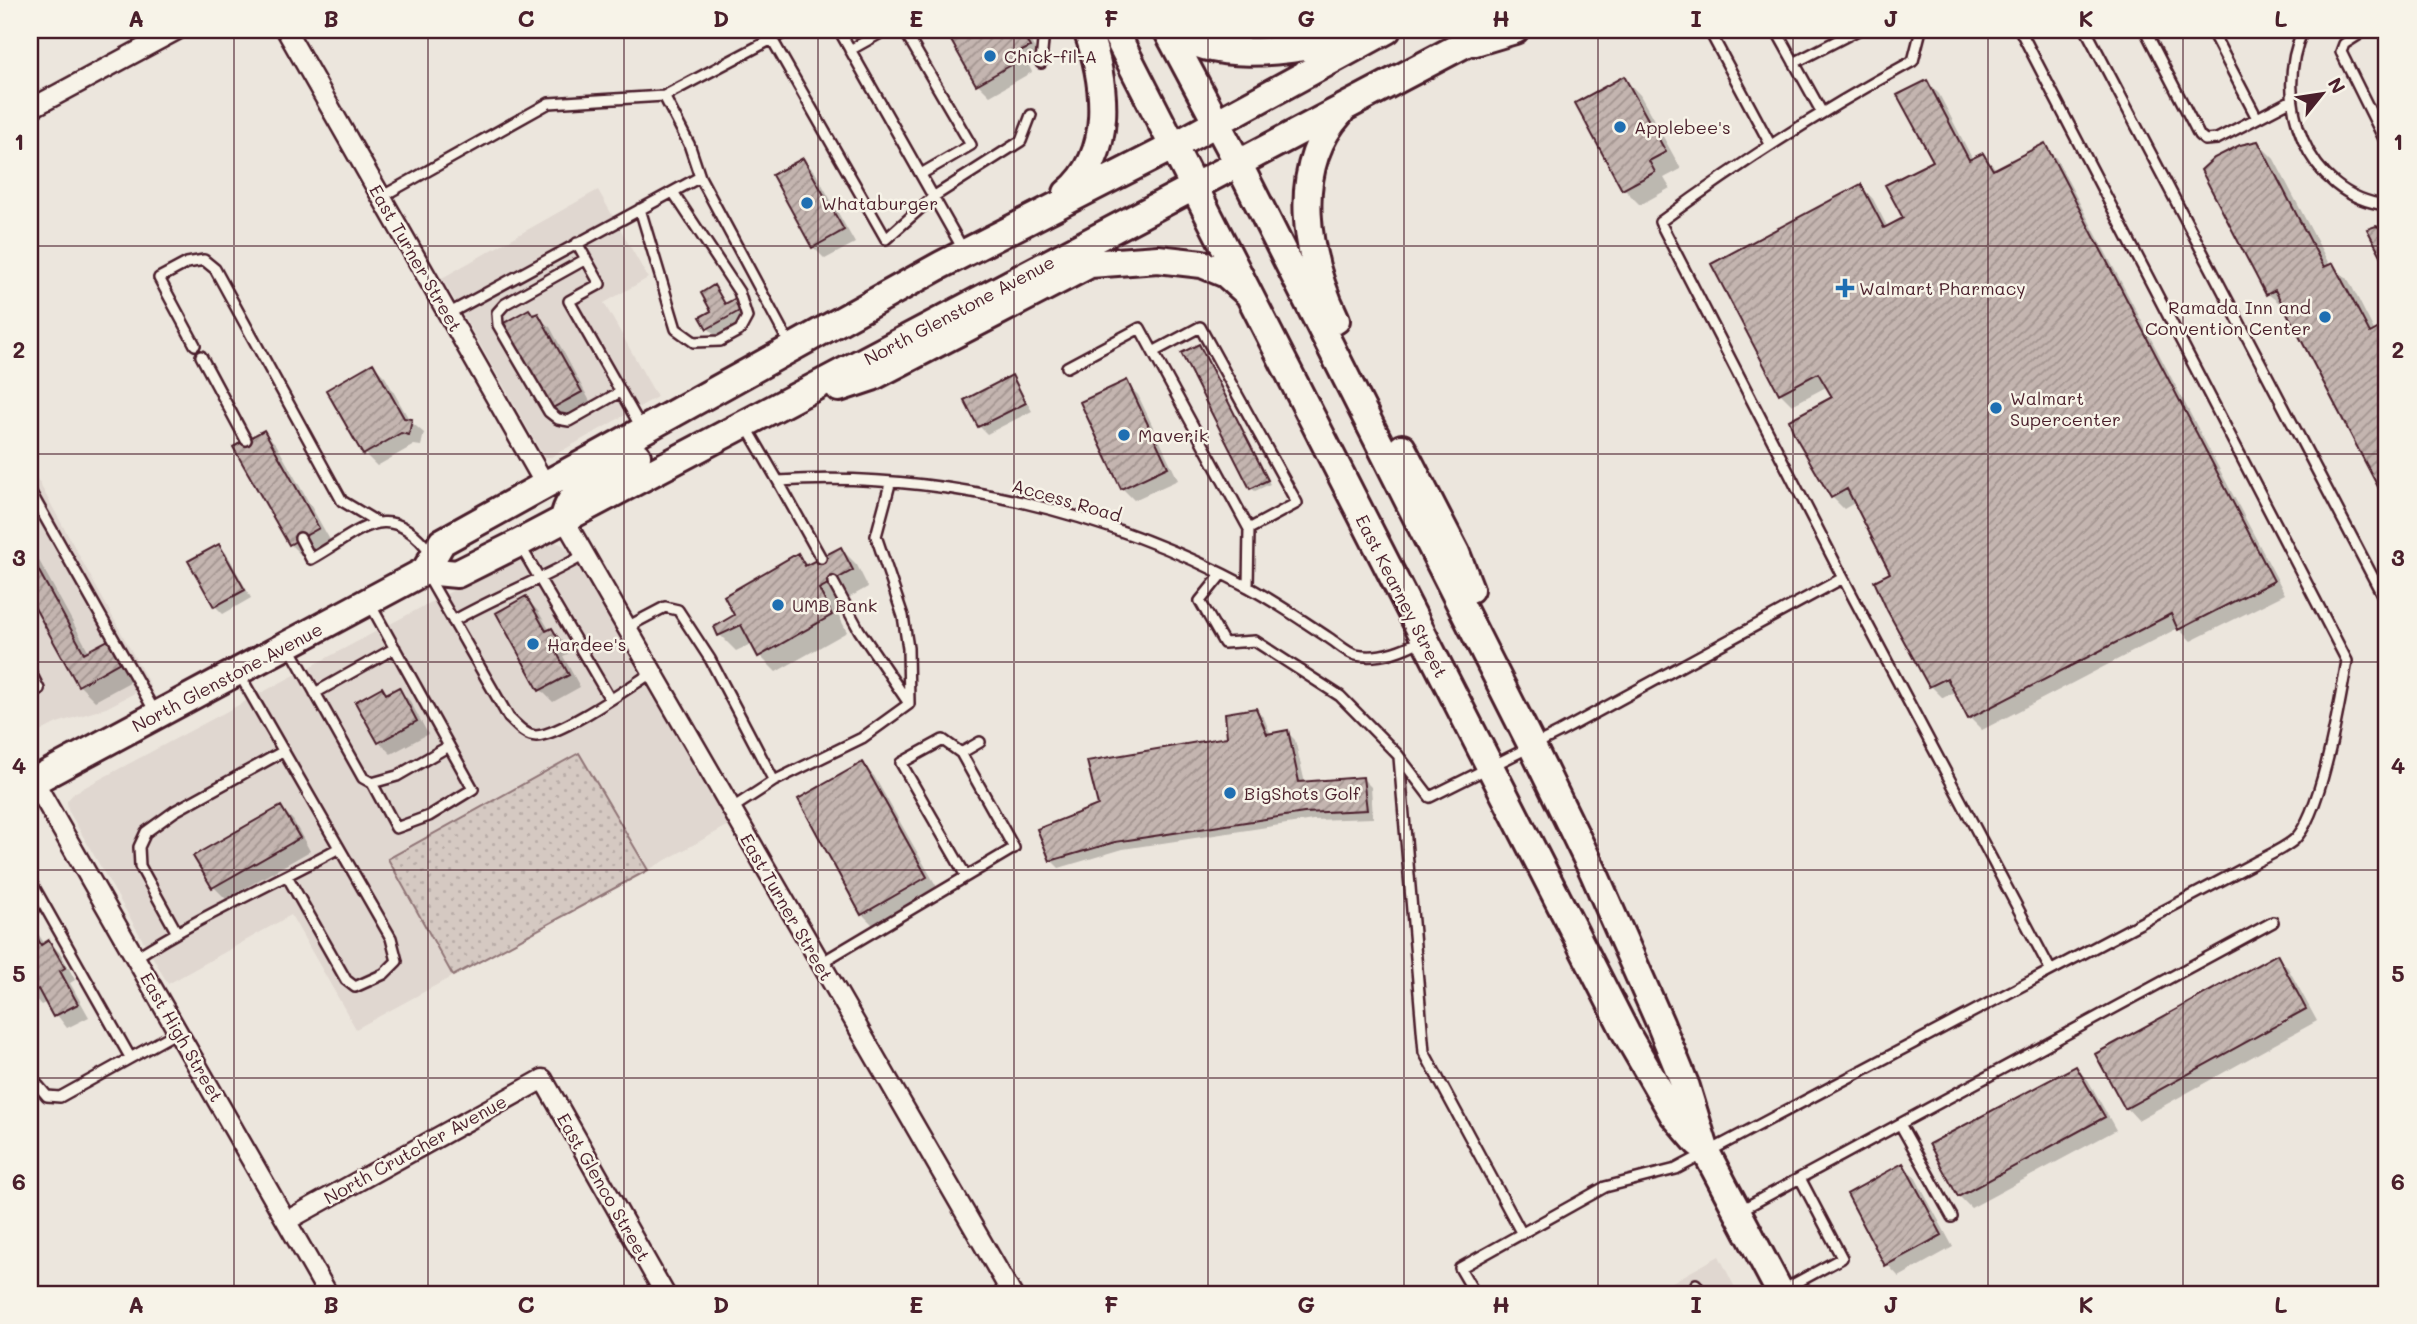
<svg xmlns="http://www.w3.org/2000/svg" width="2417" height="1324" font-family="Mali,sans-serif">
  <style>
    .built { fill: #e0d7d0 }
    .grass { fill: url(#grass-dots); stroke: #907476; stroke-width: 2 }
    .shadow { fill: #0003 }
    .building { fill: url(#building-hatch); stroke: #4a1f2b; stroke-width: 2 }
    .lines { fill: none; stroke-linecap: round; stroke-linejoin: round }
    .service-casing { stroke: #4a1f2b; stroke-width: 14 }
    .minor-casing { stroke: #4a1f2b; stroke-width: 23 }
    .primary-casing { stroke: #4a1f2b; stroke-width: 32 }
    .service { stroke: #f7f3e8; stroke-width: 9 }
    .minor { stroke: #f7f3e8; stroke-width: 18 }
    .primary { stroke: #f7f3e8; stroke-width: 26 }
    .grid { fill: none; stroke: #4a1f2b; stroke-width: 2; stroke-opacity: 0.55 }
    .poi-dot { fill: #1f6fb2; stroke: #f7f3e8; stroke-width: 2.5 }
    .labels { text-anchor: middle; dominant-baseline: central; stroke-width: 5; stroke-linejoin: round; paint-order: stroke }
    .poi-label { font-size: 18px; fill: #4a1f2b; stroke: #f7f3e8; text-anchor: start }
    .street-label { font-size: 18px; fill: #4a1f2b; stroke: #f7f3e8 }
    .neatline { fill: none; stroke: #4a1f2b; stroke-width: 2.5 }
    .grid-label { font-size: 23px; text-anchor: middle; font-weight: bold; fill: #4a1f2b }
  </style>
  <defs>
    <pattern id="grass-dots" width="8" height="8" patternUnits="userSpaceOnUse" patternTransform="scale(1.75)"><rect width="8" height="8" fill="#d5c9c2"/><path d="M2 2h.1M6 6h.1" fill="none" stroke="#b8aca7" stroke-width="1.8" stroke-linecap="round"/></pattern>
    <pattern id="building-hatch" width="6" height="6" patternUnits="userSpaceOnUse" patternTransform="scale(1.75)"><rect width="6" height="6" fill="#c4b5b0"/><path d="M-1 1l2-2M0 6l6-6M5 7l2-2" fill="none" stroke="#a1938f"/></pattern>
  </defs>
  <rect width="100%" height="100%" fill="#ece6dd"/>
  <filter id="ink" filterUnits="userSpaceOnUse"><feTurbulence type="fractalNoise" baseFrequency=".0143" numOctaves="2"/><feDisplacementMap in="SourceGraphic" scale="14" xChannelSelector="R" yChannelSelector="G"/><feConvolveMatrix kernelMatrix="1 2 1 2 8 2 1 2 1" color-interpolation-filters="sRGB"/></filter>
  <g filter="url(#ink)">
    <path class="built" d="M598 190 648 278 604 303 657 397 551 457H544L442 278Z
      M30 466 150 685 106 708 57 723 30 737Z
      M553 541 563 545 575 558 729 825 648 870 578 753 388 858 453 976 356 1029 291 915 168 984 68 810 67 801 74 793 540 544Z
      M1719 1256 1738 1294H1651Z"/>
    <path class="grass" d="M579 753 648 870 453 976 388 859Z"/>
    <path class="shadow" d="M947 30H1024L1041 59 1029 66 1032 72 990 96 978 84Z
      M1624 78 1640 95 1681 169 1664 178 1670 188 1640 205 1624 189Z
      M1927 82 1939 94 1973 160 1983 155 1997 170 2044 146 2056 158 2285 594 2191 641 2178 628 1982 730 1970 718 1956 691 1943 698 1931 686 1892 573 1856 502 1844 509 1832 497 1834 398 1828 386 1792 405 1780 393 1861 186 1873 199 1888 228 1905 219 1935 162Z
      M2258 143 2274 159 2330 266 2333 265 2349 281 2375 332 2387 325V502L2287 309 2268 294Z
      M803 160 815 172 855 243 825 259 813 247Z
      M714 288 727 305 736 300 749 318 716 336 708 328 713 312Z
      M529 311 550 327 592 405 564 420 552 408Z
      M1199 346 1270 484 1255 491 1251 488Z
      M373 365 385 377 410 421 424 433 421 446 414 445 377 466 365 454 328 391Z
      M1012 378 1032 411 987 434 979 426Z
      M1126 383 1138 395 1178 480 1134 500 1122 488Z
      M264 432 276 444 330 540 302 556 290 544Z
      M30 544 89 652 107 642 124 658 135 679 95 701 79 685 30 595Z
      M219 546 227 554 251 598 223 614 215 606Z
      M841 549 857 565 868 587 834 606 847 632 776 672 760 656 753 643 736 651 720 635 716 627 736 615 798 556 809 566Z
      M526 598 538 611 550 631 552 630 564 642 570 653 563 656 580 687 553 702 541 690 498 614Z
      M382 689 388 695 398 689 410 701 428 734 391 754 379 742Z
      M1256 710 1264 718 1271 735 1287 732 1295 740 1305 783 1363 779 1371 787 1373 818 1313 820 1123 849 1059 868 1051 860 1100 806 1228 738Z
      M862 764 874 776 938 889 874 926 862 914 800 800Z
      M281 808 293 820 310 851 226 899 214 887 196 857Z
      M30 922 45 944 49 942 61 954 75 980 70 983 89 1017 67 1028 47 1002 41 1005 30 993Z
      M2276 956 2288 968 2317 1021 2138 1120 2126 1107Z
      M2076 1068 2088 1080 2116 1130 1971 1208 1959 1196 1931 1145Z
      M1903 1165 1915 1177 1953 1247 1899 1277 1887 1264Z"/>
    <path class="building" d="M945 30H1020L1030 47 1018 53 1022 59 976 85Z
      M1624 76 1666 152 1649 161 1655 172 1622 190 1575 103Z
      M1927 80 1969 160 1983 153 1993 170 2045 143 2274 581 2178 630 2171 614 1968 719 1947 678 1929 687 1887 610 1874 581 1890 573 1847 489 1831 498 1794 434 1789 420 1832 397 1818 373 1779 394 1711 264 1861 184 1884 228 1903 218 1885 185 1933 161 1897 95Z
      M2258 141 2324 267 2333 263 2370 333 2386 324 2378 310 2387 305V504L2275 290 2266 295 2201 170 2214 158 2240 145Z
      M803 158 844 230 812 248 772 175Z
      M2376 226 2387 230V267L2367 229Z
      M2387 277V305L2378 283Z
      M714 285 725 304 736 298 743 309 707 329 700 317 711 311 701 293Z
      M529 309 533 315 538 313 582 392 551 409 504 323Z
      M1199 344 1268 480 1250 489 1181 353Z
      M373 363 404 418 412 419 409 435 401 433 363 455 326 390Z
      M1012 375 1026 403 978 427 964 400Z
      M1127 380 1168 467 1121 489 1080 402Z
      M264 430 319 528 289 545 233 447Z
      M219 544 245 590 214 607 188 561Z
      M841 547 853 570 819 589 832 615 758 657 741 625 718 636 714 627 734 615 724 596 798 553 805 566Z
      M30 555 84 653 108 640 120 662 78 686 30 599Z
      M526 596 546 631 552 628 559 640 552 644 569 675 539 691 496 613Z
      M382 687 386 694 399 687 417 721 378 743 355 702Z
      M1256 708 1267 734 1288 730 1299 782 1363 777 1367 810 1304 813 1115 842 1050 861 1037 829 1098 805 1087 761 1227 737 1225 713Z
      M863 762 927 877 861 915 798 799Z
      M281 806 300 838 212 888 193 856Z
      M30 924 41 945 49 940 65 968 60 971 78 1004 53 1017 38 989 30 993Z
      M2277 954 2306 1009 2125 1109 2095 1054Z
      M2076 1066 2105 1117 1958 1197 1929 1144Z
      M1903 1163 1942 1235 1885 1266 1847 1194Z"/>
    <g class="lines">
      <g class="service-casing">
        <path id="service" d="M839 30 964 251
          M904 30 971 145 921 174
          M1709 30 1770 144
          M1776 30 1821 111
          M1921 30 1913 61C1824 109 1741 162 1660 222L1843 578 2050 969
          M2086 30 2387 604
          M2145 30 2199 135 2205 140 2217 139 2292 100
          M2211 30 2257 118
          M2303 30C2272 98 2306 197 2387 205
          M2366 30 2344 44 2341 52 2387 145
          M773 41 886 239 933 197 1021 141 1031 115
          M850 50 886 30
          M1041 63 1044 30
          M1794 63 1858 30
          M664 96 689 144 700 177
          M381 197 549 103 664 96 789 30
          M640 209 676 329 694 342 720 341 740 330 747 317 739 292 673 192
          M577 243 600 284 569 301 642 429
          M586 259 505 304 497 313 498 325 549 412 558 419 569 421 620 392
          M448 314 700 177 790 345
          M195 345 159 278 187 263 204 260 215 269 342 501 377 522
          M1153 352 1200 327 1297 503 1249 529
          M201 356 246 440
          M1067 367 1140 328 1249 529 1248 587
          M746 426 778 481C937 470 1108 512 1248 587 1276 602 1303 621 1329 638 1337 643 1347 653 1356 655 1378 660 1403 650 1422 640
          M778 481 821 558
          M30 491 155 712
          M300 538 311 559C361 531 388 496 431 553
          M521 547 610 699
          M427 575 509 718C516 724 525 736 536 736 563 734 628 688 653 672
          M1221 575 1200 601 1224 643 1255 641 1340 696 1398 755 1430 797 1560 732 1843 578
          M833 582 859 630 908 702
          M453 621C497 596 543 579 586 554
          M627 627 665 607 678 610 710 659 774 781 731 809
          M290 648 363 778 372 783 397 776 449 746 369 602
          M30 671 39 689 30 694
          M238 672 391 938 397 961 384 974 355 987 346 980 287 876
          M315 693 395 648
          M961 753 980 742
          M1399 757 1424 1052 1522 1234
          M774 781 862 738 909 704 908 648 903 616 876 536 890 484
          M372 783 396 828 429 816 473 789 449 746
          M30 880 130 1057
          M176 931 140 866 139 847 146 832 175 811 284 751
          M136 957C201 916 271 885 339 848
          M819 964 1014 848 961 753 943 740 901 763 966 876
          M30 1076 47 1096 60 1097 179 1031
          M1900 1124 1952 1217
          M1739 1211 2273 922
          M1696 1284 1702 1294
          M1783 1290 1842 1258 1800 1178
          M1474 1292 1460 1268 1605 1187 1676 1169 2252 864C2265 857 2282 850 2294 840 2322 814 2340 700 2347 661L2020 30"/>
      </g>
      <g class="minor-casing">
        <path id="minor" d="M286 30 546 486
          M30 109 177 30
          M564 519 1012 1294
          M34 781 328 1294
          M288 1220 543 1079 665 1294"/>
      </g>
      <g class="primary-casing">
        <path id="primary" d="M1114 30 1626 1033 1673 1114 1698 1143
          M1167 30 1238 163 1532 746 1593 871 1660 1023 1686 1087 1706 1152 1781 1294
          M1169 30C1224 67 1295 48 1357 38
          M1475 42 1515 30
          M1067 193C1115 154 1106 82 1087 30
          M1336 320C1306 257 1289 169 1340 113
          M839 388 872 377 1090 264 1158 259 1202 264 1226 274 1245 291
          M1402 448 1456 553 1470 589
          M564 519C570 484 609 471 637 456
          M425 571 457 574 519 543 1491 30
          M30 783 425 571 442 542 941 265 1174 146 1387 30"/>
      </g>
      <use href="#service" class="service"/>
      <use href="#minor" class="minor"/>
      <use href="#primary" class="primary"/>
    </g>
  </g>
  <path class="grid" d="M234 30V1294M428 30V1294M624 30V1294M818 30V1294M1014 30V1294M1208 30V1294M1404 30V1294M1598 30V1294M1793 30V1294M1988 30V1294M2183 30V1294M30 246H2387M30 454H2387M30 662H2387M30 870H2387M30 1078H2387"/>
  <g class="poi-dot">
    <circle cx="990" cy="56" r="7"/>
    <circle cx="1620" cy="127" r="7"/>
    <circle cx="807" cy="203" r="7"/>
    <path d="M1841.5 277.5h7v7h7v7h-7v7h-7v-7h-7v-7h7z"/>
    <circle cx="2325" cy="317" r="7"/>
    <circle cx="1996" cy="408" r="7"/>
    <circle cx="1124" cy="435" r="7"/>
    <circle cx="778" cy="605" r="7"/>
    <circle cx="533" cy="644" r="7"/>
    <circle cx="1230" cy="793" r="7"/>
  </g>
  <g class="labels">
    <g class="poi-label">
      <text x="1004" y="56">Chick-fil-A</text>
      <text x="1634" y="127">Applebee's</text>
      <text x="821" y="203">Whataburger</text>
      <text x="1859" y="288">Walmart Pharmacy</text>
      <text x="2311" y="307" text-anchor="end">Ramada Inn and<tspan x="2311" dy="21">Convention Center</tspan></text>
      <text x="2010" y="398">Walmart<tspan x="2010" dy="21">Supercenter</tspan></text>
      <text x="1138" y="435">Maverik</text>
      <text x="792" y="605">UMB Bank</text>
      <text x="547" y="644">Hardee's</text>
      <text x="1244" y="793">BigShots Golf</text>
    </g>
    <g class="street-label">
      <text transform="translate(416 258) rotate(60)">East Turner Street</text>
      <text transform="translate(959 310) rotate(-28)">North Glenstone Avenue</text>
      <text transform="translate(1067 500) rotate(16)">Access Road</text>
      <text transform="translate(1402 596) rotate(63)">East Kearney Street</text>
      <text transform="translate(227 677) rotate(-28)">North Glenstone Avenue</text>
      <text transform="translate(787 907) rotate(60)">East Turner Street</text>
      <text transform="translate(182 1037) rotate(60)">East High Street</text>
      <text transform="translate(415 1149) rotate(-29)">North Crutcher Avenue</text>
      <text transform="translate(604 1187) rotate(60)">East Glenco Street</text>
    </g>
  </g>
  <rect width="2417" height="1324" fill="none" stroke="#f7f3e8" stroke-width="77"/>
  <g transform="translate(2322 94) rotate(60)" stroke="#f7f3e8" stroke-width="5" paint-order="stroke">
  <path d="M0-5L12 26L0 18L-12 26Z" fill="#4a1f2b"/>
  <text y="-10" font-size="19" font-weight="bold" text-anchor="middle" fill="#4a1f2b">N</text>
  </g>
  <rect x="38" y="38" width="2340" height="1248" class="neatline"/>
  <g class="grid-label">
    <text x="136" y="27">A</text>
    <text x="331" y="27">B</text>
    <text x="526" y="27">C</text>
    <text x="721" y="27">D</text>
    <text x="916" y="27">E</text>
    <text x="1111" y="27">F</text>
    <text x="1306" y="27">G</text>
    <text x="1501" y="27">H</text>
    <text x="1696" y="27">I</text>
    <text x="1891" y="27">J</text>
    <text x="2086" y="27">K</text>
    <text x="2281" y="27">L</text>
    <text x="19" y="150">1</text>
    <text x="2398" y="150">1</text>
    <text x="19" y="358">2</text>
    <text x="2398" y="358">2</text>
    <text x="19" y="566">3</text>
    <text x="2398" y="566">3</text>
    <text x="19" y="774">4</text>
    <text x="2398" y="774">4</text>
    <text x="19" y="982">5</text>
    <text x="2398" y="982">5</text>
    <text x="19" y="1190">6</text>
    <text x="2398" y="1190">6</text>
    <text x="136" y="1313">A</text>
    <text x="331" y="1313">B</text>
    <text x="526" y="1313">C</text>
    <text x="721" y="1313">D</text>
    <text x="916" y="1313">E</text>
    <text x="1111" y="1313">F</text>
    <text x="1306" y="1313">G</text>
    <text x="1501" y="1313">H</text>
    <text x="1696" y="1313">I</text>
    <text x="1891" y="1313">J</text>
    <text x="2086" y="1313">K</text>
    <text x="2281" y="1313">L</text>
  </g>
</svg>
